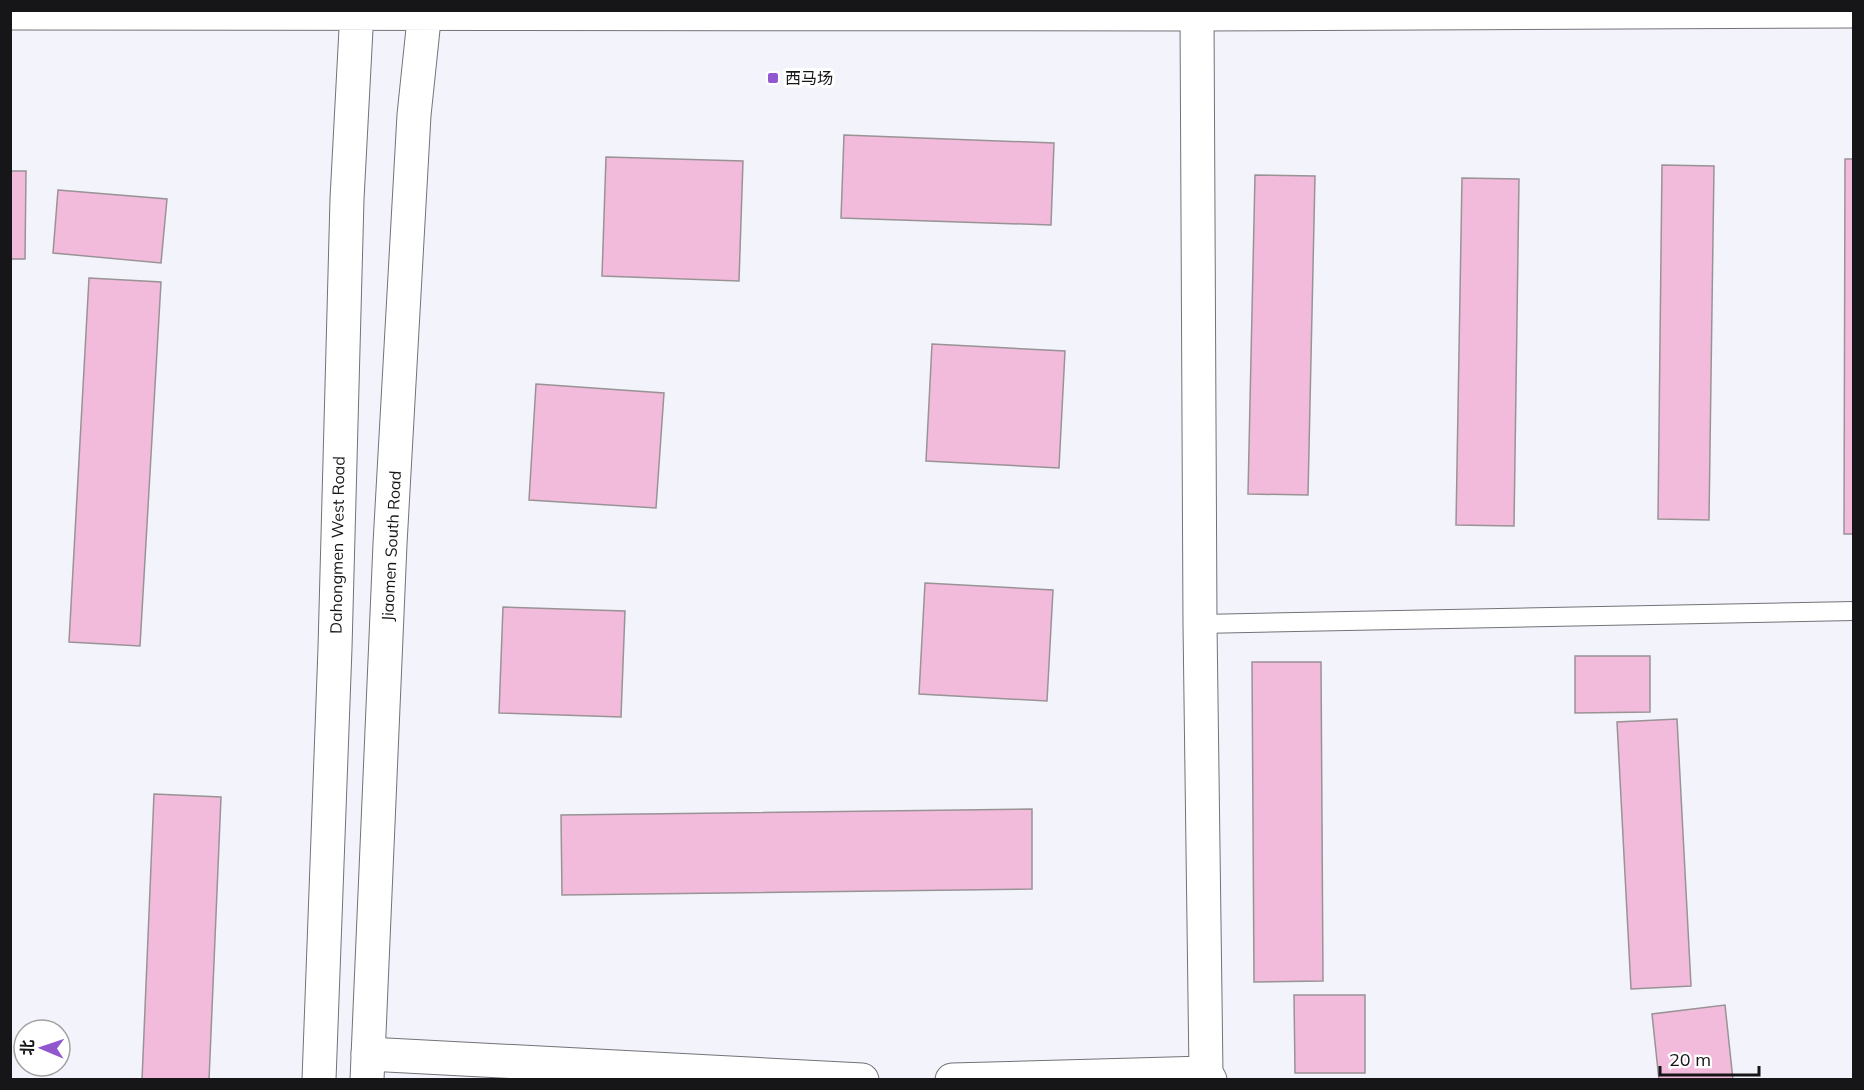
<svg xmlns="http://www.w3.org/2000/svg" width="1864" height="1090" font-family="Mulish,'Noto Sans SC',sans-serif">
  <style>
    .building { fill: #f2bbdb; stroke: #999396; stroke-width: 1.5 }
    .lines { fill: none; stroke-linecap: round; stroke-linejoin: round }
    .lane-casing { stroke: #727278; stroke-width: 20 }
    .street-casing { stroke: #727278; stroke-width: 35 }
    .secondary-casing { stroke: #727278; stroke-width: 35 }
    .lane { stroke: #fff; stroke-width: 18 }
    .street { stroke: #fff; stroke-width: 33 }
    .secondary { stroke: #fff; stroke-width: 33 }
    .poi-dot { fill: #9057ce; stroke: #fff; stroke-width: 2 }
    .labels { text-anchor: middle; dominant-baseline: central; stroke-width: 6; stroke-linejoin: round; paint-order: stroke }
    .poi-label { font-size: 16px; fill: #161619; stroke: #fff; text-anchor: start }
    .street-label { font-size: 16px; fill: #161619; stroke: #fff }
  </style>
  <rect width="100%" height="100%" fill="#f3f3fb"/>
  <path class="building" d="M844 135 1054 143 1051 225 841 218Z
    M606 157 743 161 739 281 602 276Z
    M1845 159H1854V534H1844Z
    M1662 165 1714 166 1709 520 1658 519Z
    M10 171H26L25 259H10Z
    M1255 175 1315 176 1308 495 1248 494Z
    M1462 178 1519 179 1514 526 1456 525Z
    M58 190 167 199 161 263 53 253Z
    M89 278 161 282 140 646 69 642Z
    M932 344 1065 351 1059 468 926 461Z
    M536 384 664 393 656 508 529 500Z
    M925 583 1053 590 1047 701 919 694Z
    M503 607 625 611 621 717 499 713Z
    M1575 656H1650V712L1575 713Z
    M1252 662H1321L1323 981 1254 982Z
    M1677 719 1691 986 1631 989 1617 722Z
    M154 794 221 797 209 1080H142Z
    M1032 809V889L562 895 561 815Z
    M1294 995H1365V1073H1295Z
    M1725 1005 1733 1080H1659L1652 1014Z"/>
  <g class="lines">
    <g class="lane-casing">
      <path id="lane" d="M1200 624 1854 611"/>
    </g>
    <g class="street-casing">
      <path id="street" d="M1197 14 1200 624 1206 1073 1210 1080
        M368 1054 862 1080
        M952 1080 1206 1073"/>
    </g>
    <g class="secondary-casing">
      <path id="secondary" d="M10 13 1197 14 1854 11
        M319 1080 335 648 347 199 357 10
        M367 1080 390 544 414 115 425 10"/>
    </g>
    <use href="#lane" class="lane"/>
    <use href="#street" class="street"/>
    <use href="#secondary" class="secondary"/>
  </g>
  <rect class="poi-dot" x="767" y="72" width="12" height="12" rx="3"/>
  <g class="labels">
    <g class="poi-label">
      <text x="785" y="78">西马场</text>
    </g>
    <g class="street-label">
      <text transform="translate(337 545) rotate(-89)">Dahongmen West Road</text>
      <text transform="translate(391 546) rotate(-87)">Jiaomen South Road</text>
    </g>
  </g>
  <rect width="1864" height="1090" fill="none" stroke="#161619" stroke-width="24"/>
  <g transform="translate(42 1048) rotate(272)"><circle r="28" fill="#ffffff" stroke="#a2a2a3" stroke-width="1.5"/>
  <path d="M0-4.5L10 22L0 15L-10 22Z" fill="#9057ce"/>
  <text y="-9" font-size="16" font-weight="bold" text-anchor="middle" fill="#161619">北</text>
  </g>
  <path d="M1660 1066v9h99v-9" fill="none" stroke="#161619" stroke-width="3"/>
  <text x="1669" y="1066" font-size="18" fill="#161619" stroke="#ffffff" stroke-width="4.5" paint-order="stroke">20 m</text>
</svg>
